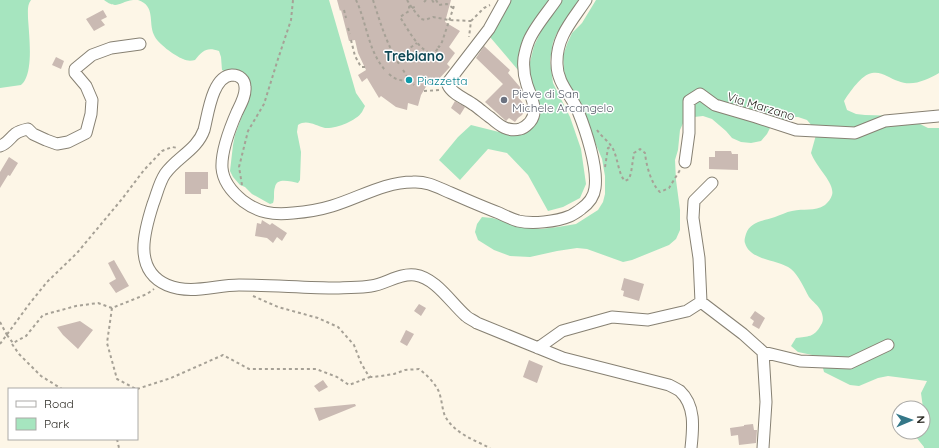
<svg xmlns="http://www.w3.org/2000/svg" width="939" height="448" font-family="Quicksand,sans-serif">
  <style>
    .green { fill: #a6e5bf }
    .building { fill: #cabab3 }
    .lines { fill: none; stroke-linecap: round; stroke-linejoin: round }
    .minor-casing { stroke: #878173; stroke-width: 13 }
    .path { stroke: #a6a196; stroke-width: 2; stroke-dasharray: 3 3; stroke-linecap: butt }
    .minor { stroke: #fff; stroke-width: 11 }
    .culture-dot { fill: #0f9aa8; stroke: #fff; stroke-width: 1.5 }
    .worship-dot { fill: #6b7280; stroke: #fff; stroke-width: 1.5 }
    .labels { text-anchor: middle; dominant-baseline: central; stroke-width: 3; stroke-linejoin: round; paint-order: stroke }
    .culture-label { font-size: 12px; fill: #0d838f; stroke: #fff; text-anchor: start }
    .worship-label { font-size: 12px; fill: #5b616d; stroke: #fff; text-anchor: start }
    .street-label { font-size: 12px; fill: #2c2a24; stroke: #fff }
    .quarter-label { font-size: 14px; font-weight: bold; fill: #104956; stroke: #fff }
  </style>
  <rect width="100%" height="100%" fill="#fdf6e7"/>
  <path class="green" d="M0 0H31C27 5 28 12 28 18 29 34 33 66 25 80 24 82 22 84 21 85L0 88Z
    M104 0H133C119 2 117 10 104 0Z
    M138 0H329L356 93 365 106C364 108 363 110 362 112 356 121 336 129 325 128 316 126 307 119 298 125L297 132 301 152 300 180 298 183C291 182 277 177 275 187 273 192 275 198 273 203L270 204 252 194 245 187 240 185 233 177 230 171 233 145 235 135 247 102 248 83 222 70 221 57 219 51C207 47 203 50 195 60 191 61 187 61 183 59 175 56 157 43 154 35 148 22 156 6 138 0Z
    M505 0H551L518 70 490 37 489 29Z
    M562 0H579L557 33 553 42 550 61 553 83 570 117 581 149 586 184 580 198 563 207 548 211 528 175 507 153 488 149 460 180 439 160 458 137 471 125 511 135 528 129 530 62 534 46 542 29Z
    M596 0H939V73C927 80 912 87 898 81 889 78 882 71 872 73 862 74 849 93 844 101L847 110 856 114 865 115 901 116 910 119 928 128H939V448H924V447L912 432H923V408L921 393 927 381 888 376 878 378 859 386 850 385 824 372 822 364 817 356 798 352 791 346 796 338C808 336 814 338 821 325 824 321 823 316 821 311 818 305 813 302 809 297 804 288 799 276 791 269 778 259 750 261 745 243 744 241 745 237 746 234 750 221 764 221 775 217 781 215 786 212 792 211 804 208 814 212 825 205 828 202 831 199 832 195 835 185 820 170 815 161 813 158 812 155 811 153L816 135 813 127 807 120 798 117H789L779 120 771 126 767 134 761 141 751 143 741 142 732 138 726 131 712 119 703 116 694 117 684 121 680 130 678 150 675 160 676 180 680 210V230L676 239 669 245 632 260 623 262 587 249 577 248 557 251 530 257 510 256 494 250 478 240 475 232 477 224 482 217 492 218 540 229 558 227 576 224 598 210 603 202 605 194V176L602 159 579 104 566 81 564 70 563 56 567 44 572 33 582 23Z"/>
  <path class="building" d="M337 0H451L445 22 460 31 449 47 455 53 447 64 450 67 437 81 427 85 421 95 418 106 408 103 407 110 396 107 381 96 379 98 367 78 362 82 358 75 366 70 358 53 355 40 349 41 341 10 340 11Z
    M103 10 107 17 101 20 105 25 94 31 86 19Z
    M484 46 510 70 508 73 520 87 522 93 518 97 527 108 522 115 518 118 515 122 509 118 506 121 485 102 503 84 476 58Z
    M56 57 64 61 61 69 52 65Z
    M455 101 465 107 460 115 451 108Z
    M715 151H731L732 154H738V170L709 169V157H715Z
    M9 157 18 163 10 176 8 175 0 188V172Z
    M185 172H208V189H201V194H185Z
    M262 220 270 225 272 223 287 233 282 241 277 237 273 243 267 238 255 236 257 223 261 224Z
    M114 260 129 286 116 293 109 283 116 279 108 263Z
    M624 278 644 284 639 301 623 296 624 291 621 290Z
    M419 304 426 308 421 316 414 311Z
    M755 311 765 318 759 329 752 325 754 321 750 318Z
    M80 321 93 330 78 349 63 335 57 327Z
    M406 330 414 334 407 346 400 342Z
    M529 360 543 366 537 383 523 377Z
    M323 380 328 387 319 392 314 386Z
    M355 404 356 406 319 421 314 408Z
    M753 424 754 430H757L756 443 739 445 738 435 731 436 730 428 744 426V425Z"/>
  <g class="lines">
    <g class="minor-casing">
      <path id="minor" d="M505 0 489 29 449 81 448 85C452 94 466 99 474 105 480 109 485 114 491 118 500 126 508 132 520 129 525 128 527 125 530 122 539 111 531 97 527 85 524 76 523 67 524 58 525 53 526 48 528 43 532 30 548 12 556 0
        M586 0C572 21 556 37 557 64 557 83 571 95 578 111 586 131 598 167 595 188 594 197 588 204 581 209 580 210 571 216 570 216 556 222 532 224 518 221 512 219 505 216 499 213 483 207 467 200 451 193 439 188 427 181 413 182 384 182 359 198 332 206 319 210 306 212 293 213 273 215 259 213 243 201 233 193 223 181 222 168 221 151 230 128 237 112 241 104 246 95 245 87 245 80 240 75 232 75 212 76 208 115 204 130 197 150 177 157 165 174 159 183 157 194 153 204 144 232 133 270 167 285 191 295 215 285 239 285 272 285 305 288 338 288 348 287 360 288 371 286 386 284 399 273 415 275 436 278 451 303 466 316 469 319 473 320 477 323L563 358 669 385C673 387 677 389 680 391 696 406 693 429 691 448
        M0 146C7 144 10 138 15 134 19 131 23 130 28 129L33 134 46 140 57 144 68 142 86 133 91 114 92 100 86 86 75 73V69L92 55 111 48 140 44
        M685 162 689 133V101L700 94 715 105 756 117 796 130 855 133 885 121 939 116
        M701 302 743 334 763 352 766 402 763 448
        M538 348 562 331 612 317 648 320 687 311 701 302 699 258 693 218 694 201 712 183
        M763 352 800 361 850 363 888 345"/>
    </g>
    <path class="path" d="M356 0C367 23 368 52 386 71
      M373 0C380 22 387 45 399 64
      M407 0 412 8 421 19 425 20 433 17 449 20 471 21 469 37
      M432 0 434 3 436 1
      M436 0 439 5 447 4 453 8
      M424 2 426 0
      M410 6 409 7V11L400 17C409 31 417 48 433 55L439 47
      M412 8 417 6
      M344 10 346 18
      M471 21 484 8 490 5
      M348 28 350 34
      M351 40 355 56 361 67H366
      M438 46 439 47 442 42 454 6
      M396 58 417 43
      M403 70 410 81 414 85
      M389 74C395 80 402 81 410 81
      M424 91 440 90
      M597 130C601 136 608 141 612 147 618 157 618 174 625 181L629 179 631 173 634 153 640 149 645 153C646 164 651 184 660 192L669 188 680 170
      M605 167 608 148 612 147
      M242 185 239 167 248 131 264 104 278 59 291 20 293 0
      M253 296 278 307 318 318 338 327 354 345 361 363 368 375 371 377H374L394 374 405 370 419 369C427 375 435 383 439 392 442 400 442 409 445 416 454 433 474 440 490 448
      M112 308 107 343 117 379 136 389
      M0 322 7 335
      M7 335 13 343 26 336 43 315 76 306 98 303 112 308 147 294 154 289
      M0 344 30 303 47 282 77 253 122 199 144 170 162 151 172 147 178 148
      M12 344 19 354 41 376 62 389
      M137 389 171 378 223 355 249 369H316L337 377 349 385 370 377
      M117 439 119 448"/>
    <use href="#minor" class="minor"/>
  </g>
  <circle class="culture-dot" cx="409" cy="80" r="4"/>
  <circle class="worship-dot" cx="504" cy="100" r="4"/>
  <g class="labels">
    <g class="culture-label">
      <text x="417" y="80">Piazzetta</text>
    </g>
    <g class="worship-label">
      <text x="512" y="93">Pieve di San<tspan x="512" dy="14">Michele Arcangelo</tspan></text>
    </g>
    <g class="street-label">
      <text transform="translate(761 106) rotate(17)">Via Marzano</text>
    </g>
    <g class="quarter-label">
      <text x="414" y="56">Trebiano</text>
    </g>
  </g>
  <rect x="8" y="388" width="130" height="52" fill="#ffffff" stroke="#abaaa7"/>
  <rect x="16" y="401" width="20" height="6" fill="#ffffff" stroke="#abaaa7"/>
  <text x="44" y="408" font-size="12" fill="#2c2a24">Road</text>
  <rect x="16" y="418" width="20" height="12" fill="#a6e5bf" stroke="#abaaa7"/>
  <text x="44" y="428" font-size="12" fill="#2c2a24">Park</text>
  <g transform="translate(911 420) rotate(88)"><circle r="19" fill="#ffffff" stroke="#abaaa7"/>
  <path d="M0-3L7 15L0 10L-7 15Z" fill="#347788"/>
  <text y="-6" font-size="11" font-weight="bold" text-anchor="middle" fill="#2c2a24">N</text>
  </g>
</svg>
